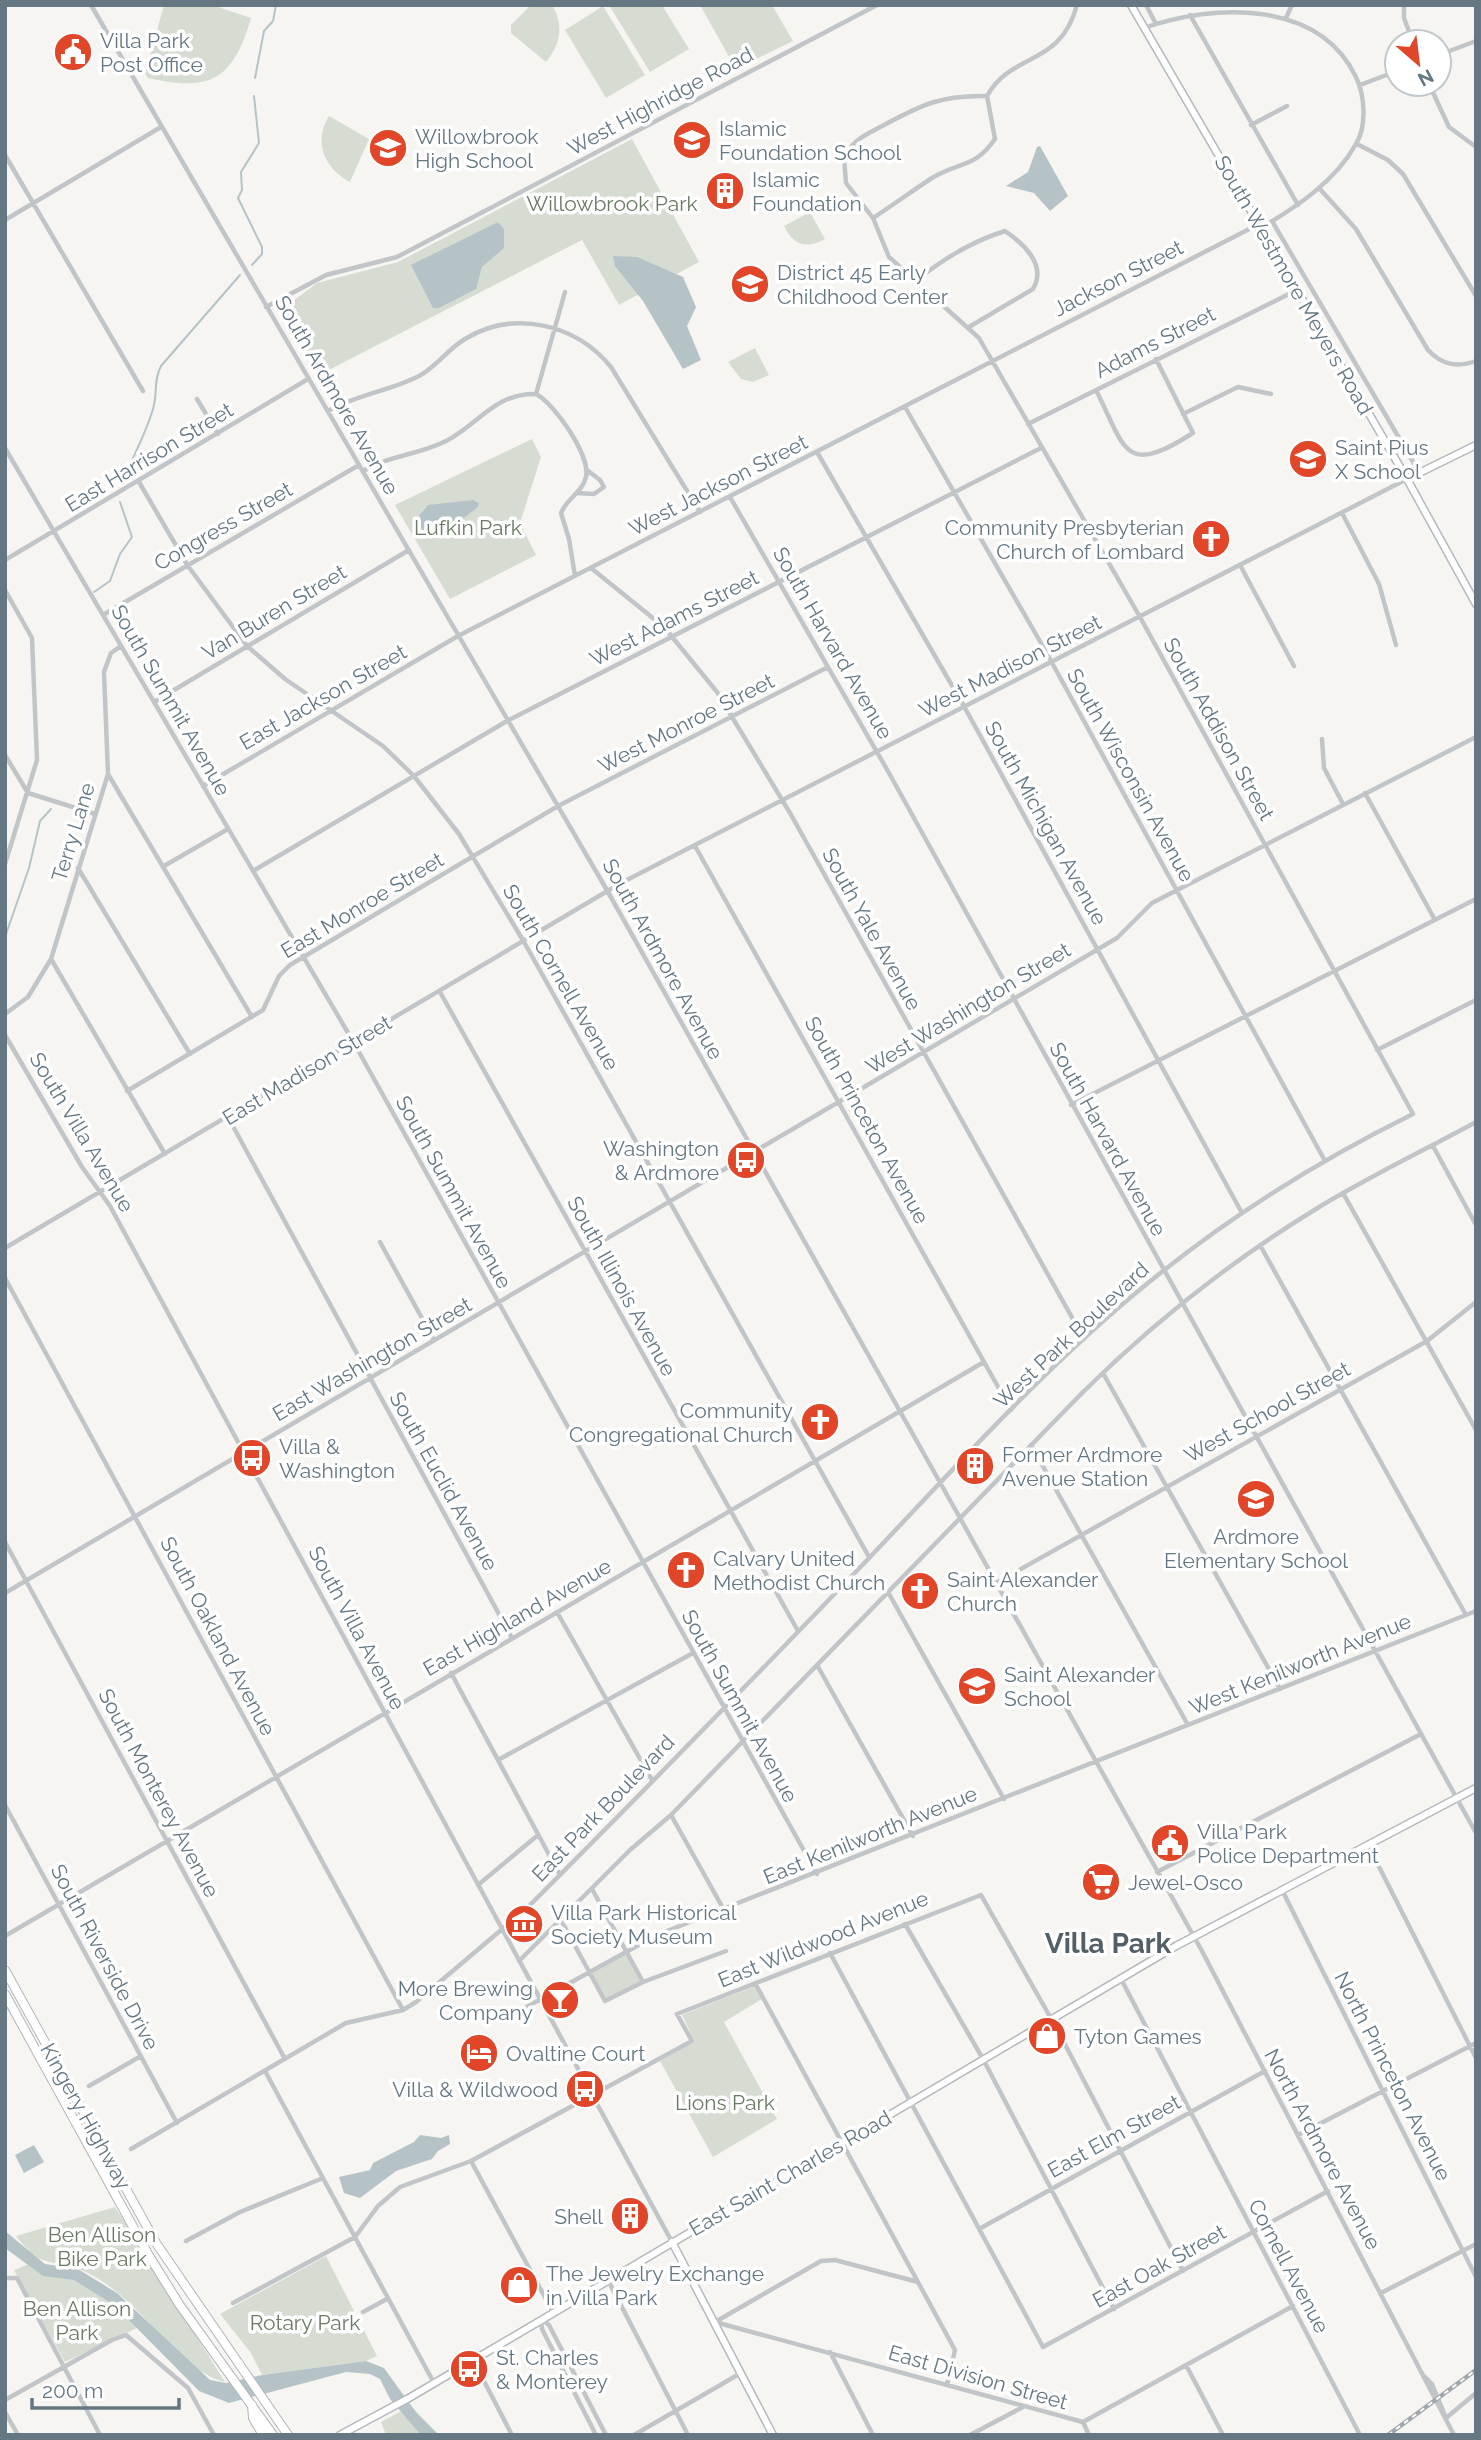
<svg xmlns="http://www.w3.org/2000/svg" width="1481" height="2440" font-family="Raleway,sans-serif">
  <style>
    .green { fill: #d7dcd3 }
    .water { fill: #b5c3c6 }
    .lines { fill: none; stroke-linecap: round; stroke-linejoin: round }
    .stream { stroke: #b5c3c6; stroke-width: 2 }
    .secondary-casing { stroke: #b3b9bd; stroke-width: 9 }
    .highway-casing { stroke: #b2b6b9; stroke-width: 10 }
    .street { stroke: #c1c5c8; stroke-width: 4.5 }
    .secondary { stroke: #fff; stroke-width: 6 }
    .highway { stroke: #fff; stroke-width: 8 }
    .rail-casing { stroke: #a0a7ac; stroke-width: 4.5 }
    .rail { stroke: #fff; stroke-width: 2; stroke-dasharray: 5; stroke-linecap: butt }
    .labels { text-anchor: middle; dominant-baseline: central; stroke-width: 7; stroke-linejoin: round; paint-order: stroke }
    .poi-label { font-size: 21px; fill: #657783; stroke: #fff; text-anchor: start }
    .street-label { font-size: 21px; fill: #657783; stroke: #fff }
    .park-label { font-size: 21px; fill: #6a7a64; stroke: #fff }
    .district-label { font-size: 28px; font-weight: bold; fill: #536068; stroke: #fff }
  </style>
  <rect width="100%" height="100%" fill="#f6f5f2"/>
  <path class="green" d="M164 5H212L251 18C233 80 211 92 148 78L145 74Z
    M531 5H552C564 25 561 44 546 62L511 33V25Z
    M609 5H662L689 49 650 72Z
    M700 5H772L793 41 736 69Z
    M603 6 645 75 606 98 565 30Z
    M329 116 369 139 350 182C324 168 313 142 329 116Z
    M632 139 699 262 619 305 582 240 319 375 281 310 317 283 398 262Z
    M810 212 825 239C806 249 794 246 784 226Z
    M755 348 769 375 753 382 741 379 728 362Z
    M532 439 541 457 520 523 536 555 450 599 395 505Z
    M626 1953 641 1981 605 1999 591 1972Z
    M755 1986 762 1999 724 2022 777 2119 713 2157 660 2061 695 2042 682 2015Z
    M115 2207 225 2382C189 2375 148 2317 118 2293 107 2284 94 2275 81 2270 46 2255 46 2273 16 2236Z
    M326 2256 377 2356 366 2361 262 2375 251 2353 220 2314Z
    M29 2264C47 2280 55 2272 75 2280 98 2290 121 2310 139 2327L65 2362 14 2270Z
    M411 2406 439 2435H386L381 2422Z"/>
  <path class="water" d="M1040 146 1068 196 1050 211 1034 193 1006 186 1028 172 1037 147Z
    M498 222 504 229V248L482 267 476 289 439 308H433L411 265Z
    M613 256 637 257 683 277 696 307 687 326 701 360 683 369 643 301 615 266Z
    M473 500 479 503 478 507 456 524 430 536 421 528 419 516 428 505Z
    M420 2135 441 2138 449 2135 450 2144 438 2151 432 2159 396 2171 360 2198 344 2193 339 2177 370 2170 373 2163 414 2142Z
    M34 2145 44 2162 24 2173 15 2155Z
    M5 2231 45 2264 78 2269 117 2293 210 2380 226 2383 262 2375 366 2361 384 2368 418 2415 439 2435H421L390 2399 380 2379 370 2374 346 2372 229 2403 199 2391 114 2305 74 2280 43 2276 5 2248Z"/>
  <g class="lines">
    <path class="stream" d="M255 78 264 31 273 21 276 5
      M252 265 262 254V247L238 198 242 190 241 172 259 143 254 96
      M122 481C133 458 146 433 153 409 158 393 153 381 161 366L240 275
      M94 592 110 581 120 554 132 537 120 502
      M5 937 29 868 40 821 51 809"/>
    <g class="secondary-casing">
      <path id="secondary" d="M1131 5 1407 479 1476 604
        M1407 479 1476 445
        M672 2242 773 2435
        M340 2435 409 2398 1176 1946 1476 1788"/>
    </g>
    <g class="highway-casing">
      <path id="highway" d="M5 1970 156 2243 288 2435
        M5 1994 148 2254 179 2304 273 2435
        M252 2405 253 2418 263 2435"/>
    </g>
    <path class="street" d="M91 5 608 892 960 1518 1202 1951 1454 2435
      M1146 5 1156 24
      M1404 5V18L1413 42
      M1190 15 1298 205
      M1286 18 1292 5
      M1144 28C1215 3 1319 0 1356 77 1365 96 1367 126 1356 144 1335 182 1296 207 1261 228
      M1439 55 1476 41
      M1429 84 1449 127 1476 147
      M1360 85 1397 71
      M1251 125 1287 106
      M1357 144 1388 160 1403 174 1476 296
      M5 155 143 391
      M1319 188 1356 229 1428 350C1442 365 1457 368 1476 361
      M873 218C893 205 912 191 932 178 960 161 974 169 995 139L987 96C1012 51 1060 68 1077 5
      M5 220 161 127
      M1272 221 1419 472
      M917 280C943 259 973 241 1005 231 1024 244 1047 265 1033 289L969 327
      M266 307 326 275 397 257 877 5
      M1096 390C1126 450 1124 477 1193 433L1156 359
      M536 394 565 292
      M197 399 218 434
      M905 407 1045 650 1325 1161
      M328 411C358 394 390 391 419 376 437 366 448 349 465 339 514 309 576 324 611 367L700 512
      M1183 414 1238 387 1271 394
      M1028 424 1297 290
      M5 448 354 1043 817 1874
      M817 452 965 708 1242 1213
      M363 471C389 455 419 455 446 441 480 423 495 393 536 394 554 403 591 456 586 477 582 493 567 498 561 513L569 539 575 576
      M139 482 188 566 247 646 285 679 383 746 414 776 459 834 524 942 869 1557
      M578 493 594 494 604 487 600 480 587 470
      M730 497 889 773 1476 1833
      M1342 513 1379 584 1396 645
      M5 560 308 379
      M1240 565 1294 666
      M591 568 664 627 717 692 790 813 1084 1339
      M5 590 32 638 37 760 5 864
      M103 615 359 465
      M154 702 409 550
      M1322 739 1324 768 1343 804
      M5 755 28 793 95 814
      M108 774 252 1017
      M203 786 458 636 1259 224
      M1365 793 1435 920
      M695 846 1011 1410
      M164 866 228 829
      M78 868 190 1054
      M253 871 507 721 1041 448
      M51 959 165 1154
      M440 992 798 1631
      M5 1014 28 997 51 959 108 774 104 672 111 653 121 646
      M5 1035 82 1167 110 1206 672 2242
      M1377 1050 1476 1000
      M127 1091 263 1010 279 976 290 965 558 806 828 667
      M1071 1105 1476 899
      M228 1117 512 1638
      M1433 1146 1476 1225
      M1343 1193 1476 1430
      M380 1242 434 1340
      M1260 1245 1466 1615
      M5 1248 621 883 1407 479
      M5 1278 403 2010
      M1103 1373 1280 1689
      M1031 1445 1188 1725
      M5 1542 285 2059
      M996 1583 1427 1341 1476 1302
      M888 1592 1004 1799
      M5 1593 1117 938 1152 903 1476 737
      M557 1612 652 1780
      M817 1665 913 1836
      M451 1673 560 1875
      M498 1760 693 1653
      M5 1805 177 2123
      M671 1815 724 1910
      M1368 1845 1476 2058
      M1157 1872 1421 1734
      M478 1885 538 1835
      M592 1889 643 1982
      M1282 1890 1476 2277
      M561 1920 605 2001 643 1982 726 1951
      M905 1924 983 2059 1114 2309
      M5 1936 984 1362
      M830 1953 1043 2347 1328 2191
      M519 1961 630 1850 671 1815 1082 1393C1153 1323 1231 1261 1316 1209 1368 1177 1423 1151 1476 1122
      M1121 1979 1360 2435
      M755 1983 955 2350 947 2385
      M508 2017 657 1935 1476 1611
      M265 2071 434 2383
      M89 2086 141 2056
      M1298 2135 1476 2043
      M131 2149 346 2023 403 2010 416 2002 526 1909C642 1793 757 1675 871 1556 964 1458 1056 1355 1163 1271 1241 1209 1324 1158 1413 1114L1140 617 979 338 889 257 873 218 846 183 844 158C853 139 866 135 884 125 923 104 942 95 987 96
      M471 2161 553 2312
      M979 2229 1265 2071
      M186 2241 240 2212 323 2178
      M5 2278H17L100 2435
      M608 2280 688 2435
      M1381 2293 1476 2244
      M233 2303 355 2237 378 2206 400 2187 471 2161 692 2041 677 2014 981 1895 1057 2029 1183 2271
      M363 2312 387 2299
      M541 2320 542 2329 596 2435
      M542 2320 549 2325 606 2435
      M715 2322 1083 2422 1293 2306
      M715 2322 821 2261 835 2260 918 2282
      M830 2352 873 2435
      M473 2360 512 2435
      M1186 2365 1223 2435
      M1425 2377 1432 2384 1446 2418
      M5 2400 112 2340 126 2335 188 2388 214 2435
      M5 2412 18 2435
      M1446 2418 1476 2393
      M1083 2422 1089 2435
      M634 2435 741 2373
      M970 2435 1023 2407"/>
    <use href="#secondary" class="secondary"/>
    <use href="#highway" class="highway"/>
    <g class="rail-casing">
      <path id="rail" d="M1388 2435 1476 2370"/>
    </g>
    <use href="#rail" class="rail"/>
  </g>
  <defs>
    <g id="civic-disc" transform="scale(2.0125)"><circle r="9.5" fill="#e04627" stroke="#fff"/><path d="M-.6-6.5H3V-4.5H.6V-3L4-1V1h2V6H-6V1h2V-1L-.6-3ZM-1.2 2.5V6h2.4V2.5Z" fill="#fff"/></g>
    <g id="school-disc" transform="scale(2.0125)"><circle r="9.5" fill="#e04627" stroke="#fff"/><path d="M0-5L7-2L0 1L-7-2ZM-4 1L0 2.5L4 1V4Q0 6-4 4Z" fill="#fff"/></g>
    <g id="building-disc" transform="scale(2.0125)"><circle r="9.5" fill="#e04627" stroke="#fff"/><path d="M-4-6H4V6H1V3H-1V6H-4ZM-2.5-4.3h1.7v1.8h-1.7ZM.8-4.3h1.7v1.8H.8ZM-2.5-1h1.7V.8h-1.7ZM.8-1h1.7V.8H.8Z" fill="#fff"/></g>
    <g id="church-disc" transform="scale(2.0125)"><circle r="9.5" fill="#e04627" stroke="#fff"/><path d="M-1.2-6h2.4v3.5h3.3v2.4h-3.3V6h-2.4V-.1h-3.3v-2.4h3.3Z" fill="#fff"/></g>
    <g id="bus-disc" transform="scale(2.0125)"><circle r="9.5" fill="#e04627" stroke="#fff"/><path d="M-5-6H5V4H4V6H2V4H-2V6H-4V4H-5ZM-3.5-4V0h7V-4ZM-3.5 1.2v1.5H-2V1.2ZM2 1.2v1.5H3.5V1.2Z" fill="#fff"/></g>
    <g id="supermarket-disc" transform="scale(2.0125)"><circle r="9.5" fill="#e04627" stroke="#fff"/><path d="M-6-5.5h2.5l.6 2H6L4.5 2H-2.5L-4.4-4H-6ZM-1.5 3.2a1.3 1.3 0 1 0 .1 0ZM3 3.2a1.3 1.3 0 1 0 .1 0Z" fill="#fff"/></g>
    <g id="museum-disc" transform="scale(2.0125)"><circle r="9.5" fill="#e04627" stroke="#fff"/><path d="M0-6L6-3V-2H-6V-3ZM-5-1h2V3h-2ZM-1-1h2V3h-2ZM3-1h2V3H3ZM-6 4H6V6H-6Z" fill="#fff"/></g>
    <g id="bar-disc" transform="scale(2.0125)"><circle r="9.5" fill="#e04627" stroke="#fff"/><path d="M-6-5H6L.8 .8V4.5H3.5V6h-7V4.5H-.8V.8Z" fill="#fff"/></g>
    <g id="shop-disc" transform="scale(2.0125)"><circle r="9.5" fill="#e04627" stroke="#fff"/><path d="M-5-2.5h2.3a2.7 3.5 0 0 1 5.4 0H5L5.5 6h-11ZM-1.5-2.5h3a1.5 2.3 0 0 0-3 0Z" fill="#fff"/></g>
    <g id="hotel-disc" transform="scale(2.0125)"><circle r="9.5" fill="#e04627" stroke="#fff"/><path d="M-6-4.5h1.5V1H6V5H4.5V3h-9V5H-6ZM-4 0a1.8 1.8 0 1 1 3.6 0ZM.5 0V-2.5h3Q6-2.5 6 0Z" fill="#fff"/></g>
  </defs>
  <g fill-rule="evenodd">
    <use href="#civic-disc" x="73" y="52"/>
    <use href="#school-disc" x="692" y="140"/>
    <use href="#school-disc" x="388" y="148"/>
    <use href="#building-disc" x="725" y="191"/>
    <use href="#school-disc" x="750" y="284"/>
    <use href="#school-disc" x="1308" y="459"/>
    <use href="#church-disc" x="1211" y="539"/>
    <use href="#bus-disc" x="746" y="1160"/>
    <use href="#church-disc" x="820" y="1422"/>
    <use href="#bus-disc" x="252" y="1458"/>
    <use href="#building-disc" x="975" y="1466"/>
    <use href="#school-disc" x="1256" y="1499"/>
    <use href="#church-disc" x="686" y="1570"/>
    <use href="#church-disc" x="920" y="1591"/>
    <use href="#school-disc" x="977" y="1686"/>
    <use href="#civic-disc" x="1170" y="1843"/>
    <use href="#supermarket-disc" x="1101" y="1882"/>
    <use href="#museum-disc" x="524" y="1924"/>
    <use href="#bar-disc" x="560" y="2000"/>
    <use href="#shop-disc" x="1047" y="2036"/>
    <use href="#hotel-disc" x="479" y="2053"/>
    <use href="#bus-disc" x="585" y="2089"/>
    <use href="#building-disc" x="630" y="2216"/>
    <use href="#shop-disc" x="519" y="2285"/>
    <use href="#bus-disc" x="469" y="2369"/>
  </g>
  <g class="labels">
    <g class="poi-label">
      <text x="100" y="40">Villa Park<tspan x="100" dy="24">Post Office</tspan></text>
      <text x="719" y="128">Islamic<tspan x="719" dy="24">Foundation School</tspan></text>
      <text x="415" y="136">Willowbrook<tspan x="415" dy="24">High School</tspan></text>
      <text x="752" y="179">Islamic<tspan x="752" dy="24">Foundation</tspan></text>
      <text x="777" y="272">District 45 Early<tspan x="777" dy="24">Childhood Center</tspan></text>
      <text x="1335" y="447">Saint Pius<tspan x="1335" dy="24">X School</tspan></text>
      <text x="1184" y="527" text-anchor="end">Community Presbyterian<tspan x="1184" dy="24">Church of Lombard</tspan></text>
      <text x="719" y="1148" text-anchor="end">Washington<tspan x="719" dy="24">&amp; Ardmore</tspan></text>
      <text x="793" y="1410" text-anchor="end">Community<tspan x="793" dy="24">Congregational Church</tspan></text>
      <text x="279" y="1446">Villa &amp;<tspan x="279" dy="24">Washington</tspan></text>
      <text x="1002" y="1454">Former Ardmore<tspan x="1002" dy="24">Avenue Station</tspan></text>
      <text x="1256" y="1536" text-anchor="middle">Ardmore<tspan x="1256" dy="24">Elementary School</tspan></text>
      <text x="713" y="1558">Calvary United<tspan x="713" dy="24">Methodist Church</tspan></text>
      <text x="947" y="1579">Saint Alexander<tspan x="947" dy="24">Church</tspan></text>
      <text x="1004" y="1674">Saint Alexander<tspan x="1004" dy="24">School</tspan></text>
      <text x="1197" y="1831">Villa Park<tspan x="1197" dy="24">Police Department</tspan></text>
      <text x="1128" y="1882">Jewel-Osco</text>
      <text x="551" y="1912">Villa Park Historical<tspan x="551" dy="24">Society Museum</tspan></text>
      <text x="533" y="1988" text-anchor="end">More Brewing<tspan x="533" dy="24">Company</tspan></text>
      <text x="1074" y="2036">Tyton Games</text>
      <text x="506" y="2053">Ovaltine Court</text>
      <text x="558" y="2089" text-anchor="end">Villa &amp; Wildwood</text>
      <text x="603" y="2216" text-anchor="end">Shell</text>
      <text x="546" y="2273">The Jewelry Exchange<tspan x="546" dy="24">in Villa Park</tspan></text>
      <text x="496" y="2357">St. Charles<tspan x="496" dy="24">&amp; Monterey</tspan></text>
    </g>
    <g class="street-label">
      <text transform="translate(660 101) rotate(-28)">West Highridge Road</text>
      <text transform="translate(1118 278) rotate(-27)">Jackson Street</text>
      <text transform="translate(1294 285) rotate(60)">South Westmore Meyers Road</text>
      <text transform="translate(1155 342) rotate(-27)">Adams Street</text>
      <text transform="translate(337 395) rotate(60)">South Ardmore Avenue</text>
      <text transform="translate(149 457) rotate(-31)">East Harrison Street</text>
      <text transform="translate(718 485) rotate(-27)">West Jackson Street</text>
      <text transform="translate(223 526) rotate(-30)">Congress Street</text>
      <text transform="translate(274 612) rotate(-31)">Van Buren Street</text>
      <text transform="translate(674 618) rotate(-27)">West Adams Street</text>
      <text transform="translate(833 643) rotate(60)">South Harvard Avenue</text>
      <text transform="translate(1010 666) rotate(-27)">West Madison Street</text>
      <text transform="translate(323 697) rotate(-30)">East Jackson Street</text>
      <text transform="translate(171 700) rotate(60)">South Summit Avenue</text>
      <text transform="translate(686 723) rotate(-27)">West Monroe Street</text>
      <text transform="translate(1219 729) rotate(61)">South Addison Street</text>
      <text transform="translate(1131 775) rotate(61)">South Wisconsin Avenue</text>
      <text transform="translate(1046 823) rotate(61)">South Michigan Avenue</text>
      <text transform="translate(73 832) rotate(-73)">Terry Lane</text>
      <text transform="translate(362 905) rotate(-31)">East Monroe Street</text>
      <text transform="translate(872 929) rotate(61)">South Yale Avenue</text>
      <text transform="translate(663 959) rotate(61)">South Ardmore Avenue</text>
      <text transform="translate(561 977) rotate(60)">South Cornell Avenue</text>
      <text transform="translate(968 1008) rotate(-31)">West Washington Street</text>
      <text transform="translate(307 1070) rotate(-31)">East Madison Street</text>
      <text transform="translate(867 1120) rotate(61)">South Princeton Avenue</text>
      <text transform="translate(82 1132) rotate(59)">South Villa Avenue</text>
      <text transform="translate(1108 1139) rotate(61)">South Harvard Avenue</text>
      <text transform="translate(454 1192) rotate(61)">South Summit Avenue</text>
      <text transform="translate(622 1286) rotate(61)">South Illinois Avenue</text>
      <text transform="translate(1071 1335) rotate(-43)">West Park Boulevard</text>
      <text transform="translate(372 1359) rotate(-30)">East Washington Street</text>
      <text transform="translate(1267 1412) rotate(-29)">West School Street</text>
      <text transform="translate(444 1481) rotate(61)">South Euclid Avenue</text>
      <text transform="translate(517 1617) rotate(-30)">East Highland Avenue</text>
      <text transform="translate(357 1628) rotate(62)">South Villa Avenue</text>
      <text transform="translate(218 1636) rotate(62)">South Oakland Avenue</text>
      <text transform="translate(1300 1664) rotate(-22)">West Kenilworth Avenue</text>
      <text transform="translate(740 1706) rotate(61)">South Summit Avenue</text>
      <text transform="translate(159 1793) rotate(62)">South Monterey Avenue</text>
      <text transform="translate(603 1808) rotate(-46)">East Park Boulevard</text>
      <text transform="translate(870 1835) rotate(-22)">East Kenilworth Avenue</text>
      <text transform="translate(823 1939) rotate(-22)">East Wildwood Avenue</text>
      <text transform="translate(105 1957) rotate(62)">South Riverside Drive</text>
      <text transform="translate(1393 2076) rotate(63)">North Princeton Avenue</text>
      <text transform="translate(86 2116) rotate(61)">Kingery Highway</text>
      <text transform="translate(1114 2136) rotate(-29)">East Elm Street</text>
      <text transform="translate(1323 2149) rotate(62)">North Ardmore Avenue</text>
      <text transform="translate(790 2173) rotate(-30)">East Saint Charles Road</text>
      <text transform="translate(1159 2266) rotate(-29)">East Oak Street</text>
      <text transform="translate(1289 2266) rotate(62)">Cornell Avenue</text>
      <text transform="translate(978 2377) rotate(16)">East Division Street</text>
    </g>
    <g class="park-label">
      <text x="612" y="203">Willowbrook Park</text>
      <text x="468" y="527">Lufkin Park</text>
      <text x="725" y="2102">Lions Park</text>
      <text x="102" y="2234">Ben Allison<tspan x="102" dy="24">Bike Park</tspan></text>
      <text x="77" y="2308">Ben Allison<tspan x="77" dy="24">Park</tspan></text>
      <text x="305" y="2322">Rotary Park</text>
    </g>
    <g class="district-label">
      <text x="1108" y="1943">Villa Park</text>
    </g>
  </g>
  <rect width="1481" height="2440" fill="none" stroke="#657783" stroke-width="14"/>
  <g transform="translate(1418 63) rotate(152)"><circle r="33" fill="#ffffff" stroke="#c1c9cd" stroke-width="2"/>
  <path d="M0-5L12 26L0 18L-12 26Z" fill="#e04627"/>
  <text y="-10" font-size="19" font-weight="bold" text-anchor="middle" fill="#657783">N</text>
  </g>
  <path d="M32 2398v10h147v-10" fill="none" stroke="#657783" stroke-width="3.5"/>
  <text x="42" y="2398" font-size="21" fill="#657783" stroke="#ffffff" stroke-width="5" paint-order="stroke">200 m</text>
</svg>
